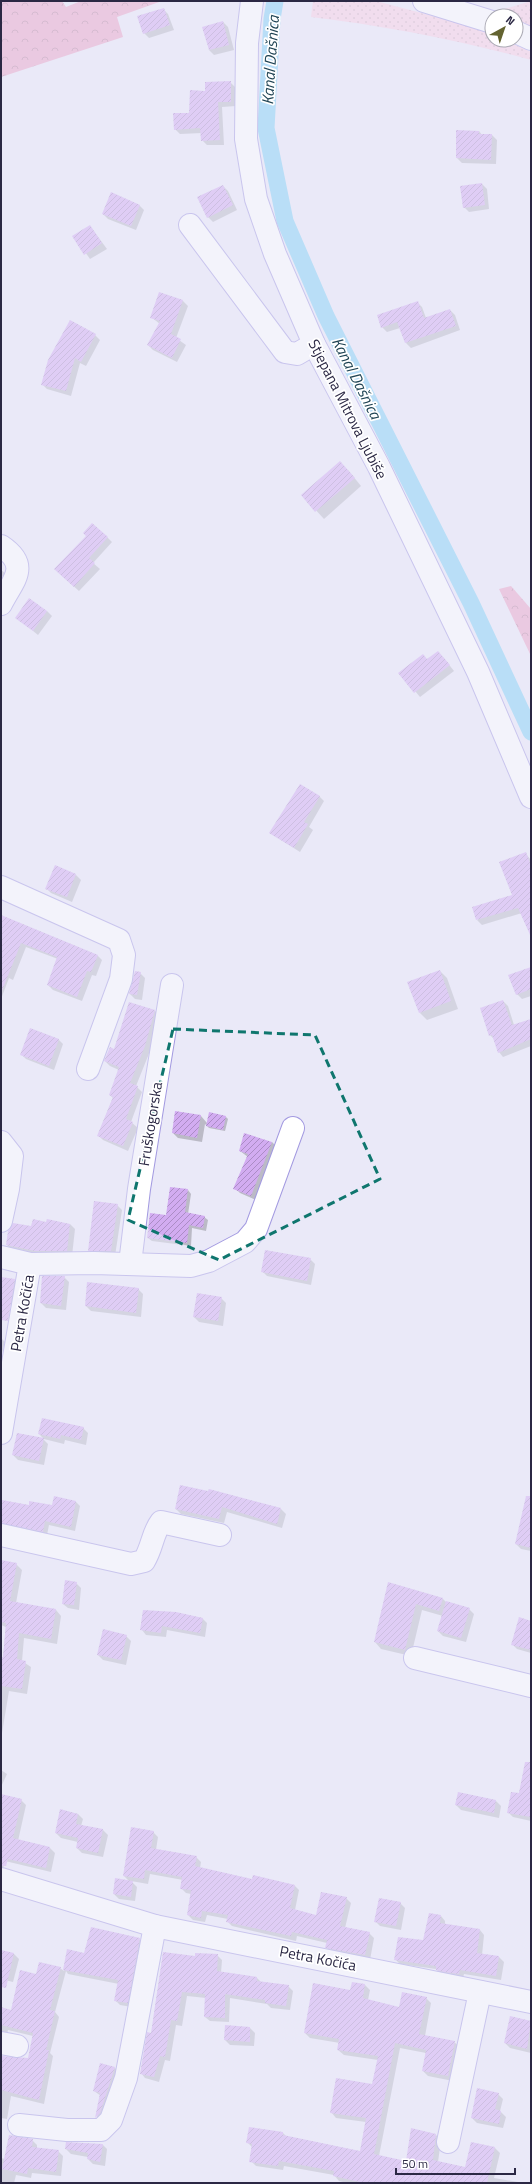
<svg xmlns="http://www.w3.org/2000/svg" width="532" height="2184" font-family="'Titillium Web',sans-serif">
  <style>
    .grass { fill: url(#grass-dots) }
    .forest { fill: url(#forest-crowns) }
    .shadow { fill: #0003 }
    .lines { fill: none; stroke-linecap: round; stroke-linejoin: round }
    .canal { stroke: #7ed0f6; stroke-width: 17 }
    .building { fill: url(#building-hatch) }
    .minor-casing { stroke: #a39ae1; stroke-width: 24 }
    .minor { stroke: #fff; stroke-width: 22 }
    .marked { fill: none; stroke: #0f766e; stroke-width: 3; stroke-dasharray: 8 5; stroke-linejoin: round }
    .labels { text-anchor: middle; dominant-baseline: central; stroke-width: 3.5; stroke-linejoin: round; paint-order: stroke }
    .street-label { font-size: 15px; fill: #2b2844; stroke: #fff }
    .water-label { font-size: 16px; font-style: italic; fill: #1f4454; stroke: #fff }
  </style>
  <defs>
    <pattern id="grass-dots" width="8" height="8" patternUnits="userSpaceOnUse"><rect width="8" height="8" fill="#facee2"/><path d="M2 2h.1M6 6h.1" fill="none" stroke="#d6b1c3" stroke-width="1.8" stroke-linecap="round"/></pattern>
    <pattern id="forest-crowns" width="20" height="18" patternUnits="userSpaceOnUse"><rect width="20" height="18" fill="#eaa2c5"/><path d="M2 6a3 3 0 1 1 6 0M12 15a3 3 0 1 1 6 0" fill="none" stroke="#be84a2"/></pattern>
    <pattern id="building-hatch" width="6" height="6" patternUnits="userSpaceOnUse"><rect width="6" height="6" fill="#d2acf1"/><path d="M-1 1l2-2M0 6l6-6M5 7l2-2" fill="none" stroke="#ab8cc5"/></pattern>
  </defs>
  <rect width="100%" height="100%" fill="#eae9f8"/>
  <!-- grass -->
  <g class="grass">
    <path d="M313 1H376L459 23 492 35V40H504L531 52V60C459 40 385 26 311 17Z"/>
    <polygon points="531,1 531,31 516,24 516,16 498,16 491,13"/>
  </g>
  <!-- forest -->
  <g class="forest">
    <polygon points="1,1 62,1 66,7 81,1 162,1 117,17 123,37 1,77"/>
    <polygon points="511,586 531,609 531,656 499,589"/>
  </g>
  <!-- shadow -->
  <g class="shadow">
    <polygon points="163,9 168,14 174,30 149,38 144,33"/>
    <polygon points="223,22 228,27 234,50 214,55 209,50"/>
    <polygon points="230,82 235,87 236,106 222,107 224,145 207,145 202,140 202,133 180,134 175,129 206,92"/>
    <polygon points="479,131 482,135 492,135 497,140 496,164 462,163 457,158"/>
    <polygon points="482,184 487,189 489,209 469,212 464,207"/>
    <polygon points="223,186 228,191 237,210 213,222 208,217"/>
    <polygon points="139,205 144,210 136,230 108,219 103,214"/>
    <polygon points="90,226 107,249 90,259 74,236"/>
    <polygon points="160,293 183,301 188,306 176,338 186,345 177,362 153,350 148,345 160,324 151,317"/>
    <polygon points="417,302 422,307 426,318 450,310 455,315 460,330 411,348 406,343 400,328 387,332 382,327"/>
    <polygon points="95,335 100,340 86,366 80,363 71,396 47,389 42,384"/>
    <polygon points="348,470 361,486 324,519 302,495"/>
    <polygon points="107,537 112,542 93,563 100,569 79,591 60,574"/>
    <polygon points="1,570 5,573 1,579"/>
    <polygon points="47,611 52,616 38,635 16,617"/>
    <polygon points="443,657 454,671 420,697 400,673"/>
    <polygon points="319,796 324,801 309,827 313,830 300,852 270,833"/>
    <polygon points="525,853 531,860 531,934 522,913 482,925 477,920 514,896"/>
    <polygon points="76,875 81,880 72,902 51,893 46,888"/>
    <polygon points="1,919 98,956 102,960 96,976 92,975 82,1001 53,990 48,985 58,959 26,947 13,980 9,978 1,999"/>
    <polygon points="531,968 531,996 522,999 517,994"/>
    <polygon points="440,971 447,978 458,1009 427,1020 420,1013"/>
    <polygon points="140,973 145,978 142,1000 135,999 130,994"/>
    <polygon points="503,1001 508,1006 514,1025 531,1020 531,1046 503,1057 499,1052 495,1040 490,1035"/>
    <polygon points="129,1003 155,1011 160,1016 150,1051 136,1086 142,1092 131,1122 138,1128 128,1151 103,1140 98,1135 113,1098 110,1095 119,1070 110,1066 105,1061 115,1050"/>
    <polygon points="58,1039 63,1044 54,1070 26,1059 21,1054"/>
    <polygon points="176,1112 201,1116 207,1123 226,1117 228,1119 225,1131 209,1128 205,1124 202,1142 178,1138 173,1133"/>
    <polygon points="272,1142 277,1147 256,1200 240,1193 235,1188 248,1157 240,1151"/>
    <polygon points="188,1190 191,1194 188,1214 204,1217 208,1220 206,1231 192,1228 191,1246 152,1241 148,1238"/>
    <polygon points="117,1205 122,1210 115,1256 94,1255 89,1250"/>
    <polygon points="47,1223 70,1224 75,1229 72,1256 41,1256 12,1250 7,1245 32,1227"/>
    <polygon points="310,1259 315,1264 311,1285 267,1276 262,1271"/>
    <polygon points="64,1277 69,1282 66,1310 46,1308 41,1303"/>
    <polygon points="1,1278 14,1280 19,1285 16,1306 1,1304"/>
    <polygon points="138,1289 143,1294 141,1317 91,1311 86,1306"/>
    <polygon points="221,1298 226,1303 223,1326 199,1322 194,1317"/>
    <polygon points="1,1338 5,1342 1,1357"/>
    <polygon points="83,1428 88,1433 86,1445 65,1440 64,1444 44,1439 39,1434"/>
    <polygon points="43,1439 48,1444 44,1465 18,1460 13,1455"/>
    <polygon points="209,1492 281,1509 286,1514 282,1528 227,1512 224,1523 181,1514 176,1509"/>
    <polygon points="55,1497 76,1502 80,1506 75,1531 49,1525 47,1535 1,1525 3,1501 29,1506 52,1506"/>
    <polygon points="531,1518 531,1551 521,1549 516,1544"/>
    <polygon points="1,1561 16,1564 22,1570 16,1603 56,1610 61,1616 57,1644 24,1638 22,1661 31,1667 27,1694 9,1691 1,1739 1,1658 3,1658 6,1627 1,1625"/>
    <polygon points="76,1583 81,1588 79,1610 68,1608 63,1604"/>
    <polygon points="389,1584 443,1599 447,1603 469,1609 474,1614 466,1642 443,1636 438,1631 443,1616 422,1610 411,1656 381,1649 375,1642"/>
    <polygon points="143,1611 202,1618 207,1623 205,1637 167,1630 166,1637 146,1635 142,1630"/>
    <polygon points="531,1622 531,1653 517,1649 512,1644"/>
    <polygon points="126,1636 131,1641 126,1665 103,1660 98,1655"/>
    <polygon points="526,1762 531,1763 531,1821 513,1817 508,1812 519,1794"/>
    <polygon points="1,1770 7,1774 1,1787"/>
    <polygon points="459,1793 496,1801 501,1806 499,1818 461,1810 456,1805"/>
    <polygon points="1,1795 21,1800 26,1805 18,1841 50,1848 55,1853 51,1872 5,1861 3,1869 1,1868"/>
    <polygon points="61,1810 78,1814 83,1819 81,1826 103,1830 108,1835 103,1857 82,1853 77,1848 78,1842 61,1838 56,1833"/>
    <polygon points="153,1832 158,1837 156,1850 196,1857 201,1862 200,1868 253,1880 295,1886 299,1890 295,1910 317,1916 346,1898 351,1903 345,1928 369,1933 374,1938 370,1960 331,1952 326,1947 327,1943 297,1936 296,1941 232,1926 227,1921 228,1919 207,1915 205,1922 193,1920 188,1915 191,1894 186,1893 181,1888 183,1880 150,1874 148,1884 131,1881 137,1887 135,1901 119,1899 114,1894 130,1882 124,1876"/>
    <polygon points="400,1903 405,1908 401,1930 380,1926 375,1921"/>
    <polygon points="441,1916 445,1921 445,1925 480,1930 484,1935 482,1955 499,1957 504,1962 501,1980 464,1974 463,1978 441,1974 436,1969 400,1964 395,1959 424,1941"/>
    <polygon points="139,1939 144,1944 132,2007 120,2005 116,2001 119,1984 68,1974 66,1971 55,2012 59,2017 50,2053 53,2056 44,2104 11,2096 7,2119 1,2118 1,2056 15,2059 29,2059 33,2036 8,2030 7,2035 1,2036 1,2008 12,2011 37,1975 60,1968 64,1971 68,1950 85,1954"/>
    <polygon points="1,1951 14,1954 19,1959 13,1982 1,1979"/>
    <polygon points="217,1955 222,1960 221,1973 257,1978 261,1982 288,1986 293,1991 290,2010 271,2008 267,2004 230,1998 229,2022 210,2021 205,2017 206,1998 187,1996 182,2026 176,2025 170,2061 165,2060 159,2082 145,2078 141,2073 152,2034 196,1957"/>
    <polygon points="365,1985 370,1990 368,2000 400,2008 426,1998 431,2003 425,2036 454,2042 460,2047 453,2081 428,2076 423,2071 426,2053 400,2048 379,2156 407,2162 436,2135 441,2140 438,2162 466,2169 472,2143 495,2148 500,2153 494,2178 524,2183 347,2183 339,2181 334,2175 284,2166 283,2170 256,2166 251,2161 253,2148 247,2142 283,2133 287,2137 361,2152 366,2122 336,2118 331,2112 373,2085 378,2060 344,2055 338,2050 340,2043 310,2038 305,2033 351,1992"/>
    <polygon points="511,2018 531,2022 531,2053 510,2048 505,2043"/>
    <polygon points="226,2026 250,2028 255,2033 254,2046 230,2045 225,2040"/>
    <polygon points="101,2064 115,2068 119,2072 101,2121 97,2117 101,2096 94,2091"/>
    <polygon points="498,2094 503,2099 500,2111 506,2117 503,2128 477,2123 472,2118"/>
    <polygon points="32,2140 37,2145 37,2148 58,2151 63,2156 61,2176 32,2173 31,2178 16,2175 14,2183 1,2183 1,2158 5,2159"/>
    <polygon points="103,2145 107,2149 105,2166 93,2164 88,2159 88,2157 71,2154 66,2149"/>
  </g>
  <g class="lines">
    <!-- canal -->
    <polyline class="canal" points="275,1 272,19 266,128 285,221 326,316 471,603 531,732"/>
  </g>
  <!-- building -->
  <g class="building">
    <polygon points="164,8 170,25 143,34 137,16"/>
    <polygon points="223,21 229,45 209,50 202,27"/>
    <polygon points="231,81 231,102 218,102 220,140 201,141 200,128 174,130 173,113 189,113 190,90 205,91 205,82"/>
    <polygon points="456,130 479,131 479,134 492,134 491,160 456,158"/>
    <polygon points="482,183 485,205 463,208 460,186"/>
    <polygon points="223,185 233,205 207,218 197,197"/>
    <polygon points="111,192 140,205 131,226 102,214"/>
    <polygon points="90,225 102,243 84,255 72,236"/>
    <polygon points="159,292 183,300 171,334 181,339 172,358 147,345 160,321 150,318"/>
    <polygon points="418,301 424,318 450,309 456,326 405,343 397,322 381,328 377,315"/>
    <polygon points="70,320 96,334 81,362 75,358 66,391 41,385 48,360"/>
    <polygon points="340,461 355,478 315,512 301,495"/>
    <polygon points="92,523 108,537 89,558 95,563 74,587 54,569 86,536 83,533"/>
    <polygon points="29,598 47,611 33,631 15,618"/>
    <polygon points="438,651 450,665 414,693 398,673 423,654 427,659"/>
    <polygon points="300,784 320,796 304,822 308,824 294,848 269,833"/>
    <polygon points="526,852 531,865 531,937 518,908 476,920 472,907 512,895 499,862"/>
    <polygon points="55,865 76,874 67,897 45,889"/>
    <polygon points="1,915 98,955 91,972 87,971 77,997 47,985 57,957 21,943 1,993"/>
    <polygon points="531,967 531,989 516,995 508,975"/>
    <polygon points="440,970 451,1001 419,1013 407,982"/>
    <polygon points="135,971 141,972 137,995 129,994"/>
    <polygon points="503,1000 512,1025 531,1019 531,1039 498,1053 492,1035 489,1036 480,1008"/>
    <polygon points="129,1002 155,1010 145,1046 130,1083 138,1086 126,1119 133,1122 123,1146 97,1136 113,1097 109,1095 119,1067 104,1061 110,1047 114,1049"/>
    <polygon points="30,1028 59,1039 49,1066 20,1055"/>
    <polygon points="175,1111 201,1115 197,1138 172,1133"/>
    <polygon points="209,1112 226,1116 223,1130 206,1126"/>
    <polygon points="244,1133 272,1142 251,1196 233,1189 248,1154 239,1151"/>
    <polygon points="170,1187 188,1189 185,1212 205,1216 203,1228 189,1225 187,1243 147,1238 150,1213 166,1215"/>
    <polygon points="94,1201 118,1204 111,1251 88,1251"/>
    <polygon points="33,1219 46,1222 47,1219 70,1224 67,1251 35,1251 6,1245 8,1231 13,1223 31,1226"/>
    <polygon points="265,1250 311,1258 307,1281 261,1272"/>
    <polygon points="42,1276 65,1276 61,1306 40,1303"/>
    <polygon points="1,1277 15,1279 8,1321 1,1320"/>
    <polygon points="87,1282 139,1288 136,1313 85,1306"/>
    <polygon points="197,1293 222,1297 218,1321 193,1317"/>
    <polygon points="42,1418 84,1427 81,1440 61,1435 60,1439 38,1434"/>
    <polygon points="17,1433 44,1438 39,1461 12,1455"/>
    <polygon points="180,1485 208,1491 209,1489 281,1508 277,1524 222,1507 219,1519 175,1509"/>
    <polygon points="54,1496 76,1501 71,1527 45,1521 43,1532 1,1523 2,1500 29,1505 29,1501 52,1505"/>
    <polygon points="526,1496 531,1496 531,1548 515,1544"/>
    <polygon points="1,1560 17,1563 10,1601 56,1609 51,1639 19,1633 17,1659 26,1661 22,1689 1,1686 1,1657 3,1657 6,1623 1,1622"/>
    <polygon points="65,1580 77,1582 74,1605 62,1604"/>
    <polygon points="388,1582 443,1598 439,1611 416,1604 405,1650 374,1642"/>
    <polygon points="446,1601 470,1608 461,1638 437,1631"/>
    <polygon points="143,1610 176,1612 203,1618 200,1633 162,1626 161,1633 140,1630"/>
    <polygon points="519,1617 531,1621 531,1650 511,1645"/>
    <polygon points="103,1629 127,1635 121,1660 97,1655"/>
    <polygon points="525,1762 531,1762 531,1817 507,1813 511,1792 519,1793"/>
    <polygon points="458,1792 496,1800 494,1813 455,1805"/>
    <polygon points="1,1794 22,1799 13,1838 50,1847 46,1868 8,1859 6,1866 1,1866"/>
    <polygon points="60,1809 78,1814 76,1824 103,1829 98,1853 76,1848 78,1838 55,1833"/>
    <polygon points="131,1827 154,1831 151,1848 197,1856 195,1866 252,1879 253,1875 295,1885 290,1908 316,1915 321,1892 347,1897 340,1926 370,1932 365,1955 325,1948 327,1940 292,1932 291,1936 226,1922 228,1915 202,1911 201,1918 187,1915 191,1890 180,1889 182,1877 145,1870 144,1879 123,1876"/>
    <polygon points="115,1878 133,1881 131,1897 113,1894"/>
    <polygon points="379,1898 401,1902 396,1926 374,1922"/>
    <polygon points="429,1913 441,1915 440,1923 480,1929 477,1953 499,1956 496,1976 460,1970 459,1974 444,1972 436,1970 436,1966 394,1960 398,1937 423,1940"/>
    <polygon points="91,1927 140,1938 128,2003 114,2001 118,1980 63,1970 67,1949 84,1953"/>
    <polygon points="1,1950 14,1953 6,1988 1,1987"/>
    <polygon points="163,1952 195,1956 195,1953 218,1954 217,1971 257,1977 257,1981 289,1985 286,2006 265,2003 265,2000 225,1994 225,2018 204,2017 205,1994 182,1992 177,2021 171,2020 165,2057 160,2056 154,2077 140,2074 147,2032 151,2033"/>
    <polygon points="39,1962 61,1967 50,2010 55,2011 46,2050 49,2050 39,2100 1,2090 1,2056 28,2058 33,2033 1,2025 1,2007 11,2010 20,1970 36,1974"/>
    <polygon points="352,1982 365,1984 363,1998 399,2007 402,1992 427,1997 419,2034 455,2041 448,2076 422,2071 426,2050 395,2043 374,2154 406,2161 411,2128 436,2134 433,2160 465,2167 471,2142 495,2147 487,2183 364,2183 333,2176 334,2171 279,2161 278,2166 249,2162 252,2144 246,2143 249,2127 283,2132 283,2135 360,2151 366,2118 330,2113 336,2078 372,2084 378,2056 337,2050 339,2039 304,2033 313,1983 350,1990"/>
    <polygon points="510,2016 531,2021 527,2049 504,2043"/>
    <polygon points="225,2025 250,2027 250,2042 224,2040"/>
    <polygon points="100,2063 115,2067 100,2113 95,2118 100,2093 93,2091"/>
    <polygon points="477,2088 499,2093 495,2109 501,2111 499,2124 471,2118"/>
    <polygon points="9,2135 33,2139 32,2147 59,2150 56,2172 28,2168 27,2174 2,2169"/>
    <polygon points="66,2142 103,2144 100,2162 87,2159 88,2153 65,2149"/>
  </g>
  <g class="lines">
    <defs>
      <g id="minor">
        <polyline points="252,1 247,43 246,139 256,199 275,254 314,344 379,467 478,672 531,797"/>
        <polyline points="424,1 492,22"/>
        <polyline points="516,32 531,39"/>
        <polyline points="190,225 285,352 297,354 314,344"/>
        <path d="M1 546C31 566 13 580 1 604"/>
        <polyline points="1,887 119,940 124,955 121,979 88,1069"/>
        <polyline points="1,1142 12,1156 8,1189 1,1221"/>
        <polyline points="1,1257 30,1264 94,1263 191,1266 209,1261 245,1242 256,1229 293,1128"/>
        <polyline points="130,1264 139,1189 172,985"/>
        <polyline points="1,1433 30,1264"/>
        <path d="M1 1535 131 1564 144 1561C153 1546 152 1534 161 1522L220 1535"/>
        <polyline points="415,1658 531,1686"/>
        <polyline points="1,1879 155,1926 531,2002"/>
        <polyline points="1,2043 17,2046"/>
        <polyline points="19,2125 67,2130 101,2130 111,2120 126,2078 155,1926"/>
        <polyline points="448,2142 480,1992"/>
      </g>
    </defs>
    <!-- minor casing -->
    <use href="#minor" class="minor-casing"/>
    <!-- minor -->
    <use href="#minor" class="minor"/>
  </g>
  <!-- marked area -->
  <path d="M0 0H532V2184H0ZM173 1029 315 1035 380 1179 219 1260 128 1220Z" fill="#eae9f8" fill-opacity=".55" fill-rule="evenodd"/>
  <path class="marked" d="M173 1029 315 1035 380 1179 219 1260 128 1220Z"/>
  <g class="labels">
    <!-- street labels -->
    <g class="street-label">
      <text transform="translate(348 409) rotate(63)">Stjepana Mitrova Ljubiše</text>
      <text transform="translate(150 1124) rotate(-81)">Fruškogorska</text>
      <text transform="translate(22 1313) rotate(-80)">Petra Kočića</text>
      <text transform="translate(318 1958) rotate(11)">Petra Kočića</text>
    </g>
    <!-- water labels -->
    <g class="water-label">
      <text transform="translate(270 60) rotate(-86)">Kanal Dašnica</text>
      <text transform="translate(357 378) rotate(63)">Kanal Dašnica</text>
    </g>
  </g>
  <!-- border -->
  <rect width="532" height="2184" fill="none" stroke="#2b2844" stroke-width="4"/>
  <!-- north arrow -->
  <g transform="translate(504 28) rotate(40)"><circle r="19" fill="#ffffff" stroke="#aaa9b4"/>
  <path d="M0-3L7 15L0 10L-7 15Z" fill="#636330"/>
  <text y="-6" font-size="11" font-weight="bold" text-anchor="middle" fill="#2b2844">N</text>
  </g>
  <!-- scale -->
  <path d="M396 2168v6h119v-6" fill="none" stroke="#2b2844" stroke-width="2"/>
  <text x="402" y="2168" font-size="12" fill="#2b2844" stroke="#ffffff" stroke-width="3" paint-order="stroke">50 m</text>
</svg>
